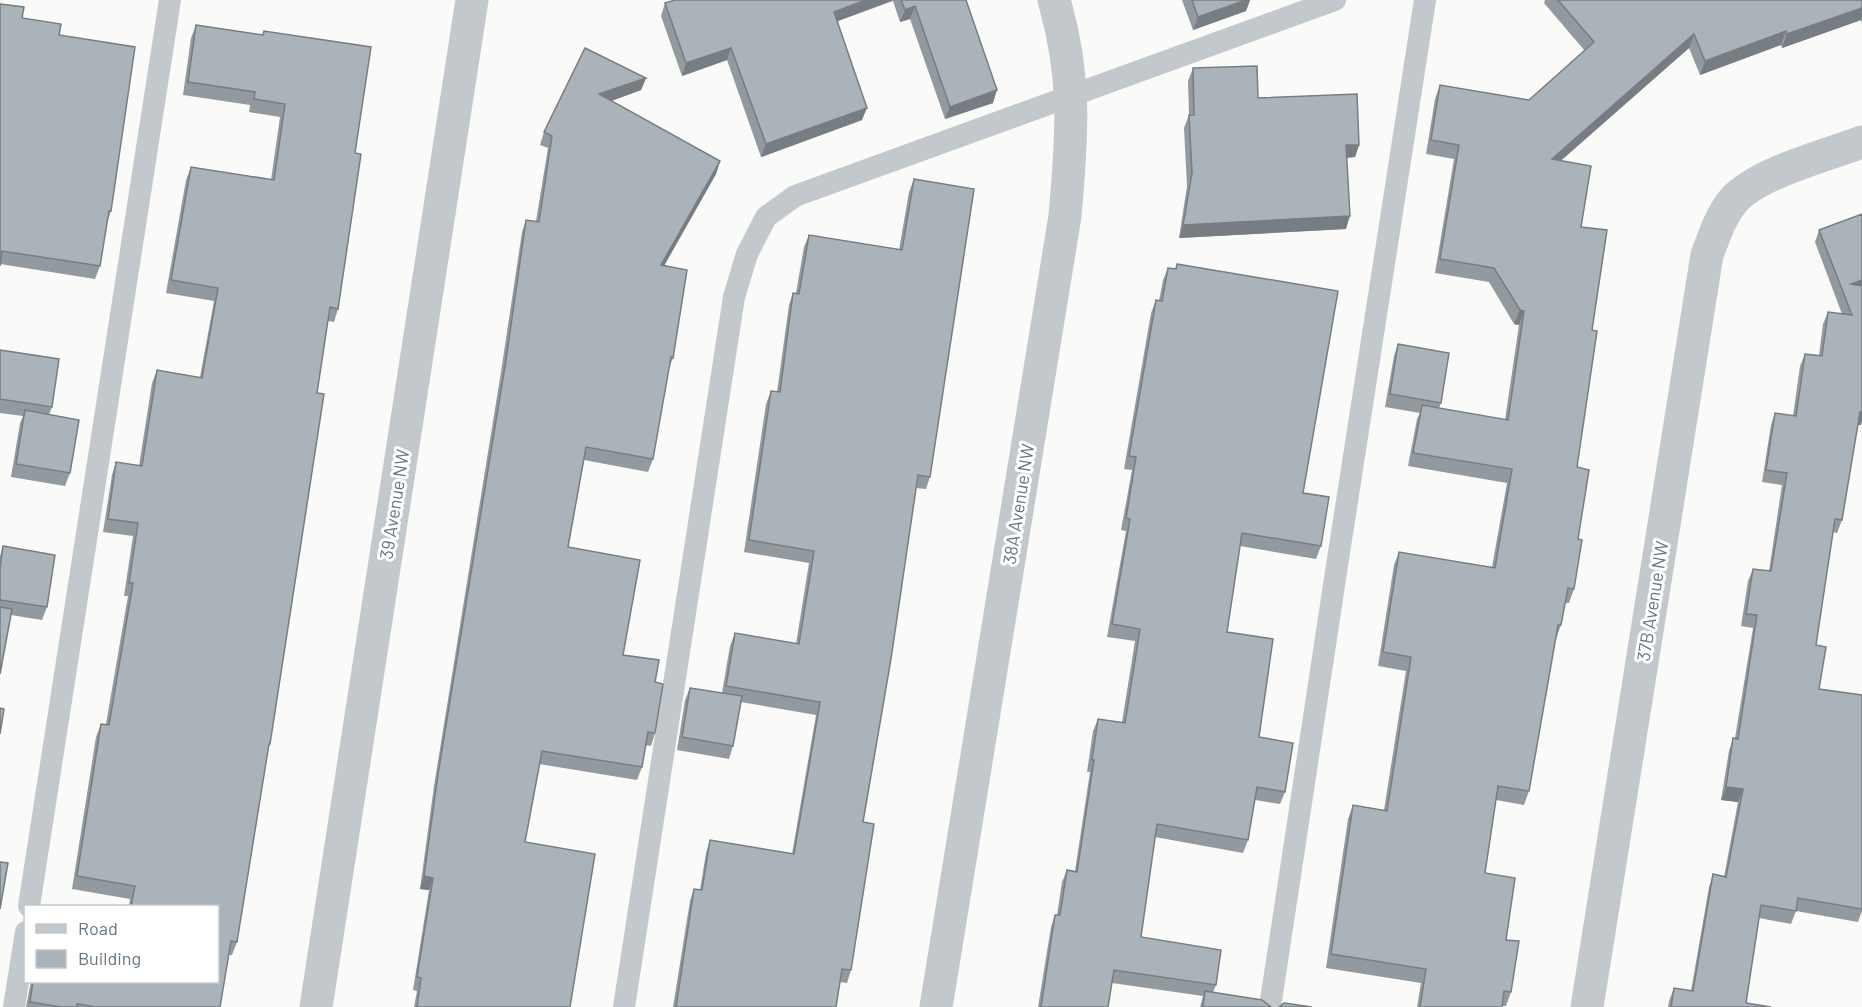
<svg xmlns="http://www.w3.org/2000/svg" width="1862" height="1007" font-family="Barlow,sans-serif">
  <style>
    .lines { fill: none; stroke-linecap: round; stroke-linejoin: round }
    .lane { stroke: #c3c8cc; stroke-width: 22 }
    .street { stroke: #c3c8cc; stroke-width: 33 }
    .wall { fill: #929a9f }
    .shaded-wall { fill: #777d82 }
    .building { fill: #aab3b9; stroke: #777d82; stroke-width: 1.5 }
    .labels { text-anchor: middle; dominant-baseline: central; stroke-width: 6; stroke-linejoin: round; paint-order: stroke }
    .street-label { font-size: 18px; fill: #657683; stroke: #fff }
  </style>
  <rect width="100%" height="100%" fill="#fafaf8"/>
  <g class="lines">
    <!-- lane -->
    <g class="lane">
      <polyline points="29,906 170,0"/>
      <polyline points="14,1007 26,932"/>
      <polyline points="624,1007 734,297 747,254 766,217 795,196 1335,0"/>
      <polyline points="1270,1007 1338,559 1425,0"/>
    </g>
    <!-- street -->
    <g class="street">
      <polyline points="316,1007 472,0"/>
      <path d="M936 1007 1065 216C1072 137 1077 78 1054 0"/>
      <path d="M1587 1007 1707 255C1714 237 1720 217 1733 201 1757 173 1827 155 1862 142"/>
    </g>
  </g>
  <!-- wall -->
  <g class="wall">
    <polygon points="675,0 966,0 993,103 945,119 910,19 900,22 893,1 838,21 862,120 761,157 727,60 682,76 661,16 665,3"/>
    <polygon points="1182,0 1250,0 1246,11 1193,30"/>
    <polygon points="1545,0 1862,0 1862,24 1861,20 1782,48 1781,45 1700,75 1689,48 1561,160 1581,227 1592,330 1577,467 1578,539 1574,589 1569,603 1565,603 1561,625 1556,639 1555,639 1529,791 1524,805 1496,800 1485,873 1506,940 1511,992 1506,1006 1502,1006 1502,1007 1417,1007 1421,983 1326,968 1348,819 1353,805 1384,810 1406,671 1378,666 1394,565 1399,552 1492,567 1507,483 1408,466 1417,419 1420,413 1385,407 1394,356 1398,344 1441,403 1439,408 1505,420 1519,325 1514,324 1489,282 1435,273 1454,159 1426,154 1435,99 1440,85 1529,100 1585,51 1544,3"/>
    <polygon points="22,18 59,35 111,211 107,222 100,266 95,279 0,264"/>
    <polygon points="196,25 263,35 264,31 355,153 338,309 334,322 328,321 317,393 270,744 267,752 237,942 232,955 229,955 220,1007 26,1007 31,981 218,981 218,906 129,906 130,899 72,889 96,737 101,724 106,724 128,596 124,596 133,536 103,532 112,475 116,462 139,466 152,383 157,370 200,377 214,301 166,293 186,180 191,167 271,180 280,117 249,112 250,105 183,95 191,38"/>
    <polygon points="1193,68 1359,145 1355,157 1347,158 1346,229 1179,238 1187,186 1184,128 1189,115 1188,81"/>
    <polygon points="646,78 641,90 611,101 720,161 716,174 664,266 673,358 668,370 653,459 648,472 584,460 568,547 623,655 655,682 655,733 651,746 645,745 642,767 637,780 539,764 525,842 570,1007 414,1007 417,991 413,990 429,890 420,889 434,786 501,372 522,232 526,220 536,221 548,148 540,145 544,132"/>
    <polygon points="914,179 930,477 926,489 916,488 863,822 851,970 847,983 840,982 836,1007 673,1007 690,901 694,889 700,890 706,853 710,840 792,854 816,715 741,702 733,746 729,759 677,750 685,700 690,688 722,693 730,646 735,633 796,644 809,563 744,552 766,404 771,391 777,392 789,305 793,293 796,293 804,247 809,235 899,250 909,192"/>
    <polygon points="1862,214 1861,425 1858,425 1842,520 1837,533 1833,532 1816,645 1819,689 1862,695 1862,911 1858,922 1796,911 1791,924 1759,918 1746,1003 1771,1007 1668,1007 1669,1001 1674,988 1691,991 1709,887 1713,874 1724,877 1738,802 1721,800 1729,751 1733,738 1735,738 1753,628 1741,626 1748,581 1753,569 1769,571 1782,485 1762,482 1771,425 1775,413 1793,416 1800,366 1805,354 1819,355 1823,324 1828,312 1842,314 1815,242 1819,230"/>
    <polygon points="1177,264 1303,493 1321,546 1316,559 1240,546 1227,632 1259,737 1285,792 1280,804 1255,800 1248,840 1243,853 1155,837 1141,937 1216,985 1213,992 1271,1007 1200,1007 1203,996 1112,983 1108,1007 1038,1007 1051,927 1055,915 1057,915 1062,882 1067,870 1075,871 1090,772 1087,772 1093,731 1098,719 1122,722 1135,641 1107,637 1126,531 1121,530 1132,470 1124,469 1151,313 1156,300 1159,301 1163,280 1168,268 1176,269"/>
    <polygon points="0,350 52,407 49,415 70,473 65,486 11,477 20,423 23,416 0,413"/>
    <polygon points="3,546 47,607 42,620 11,615 0,674 0,556"/>
  </g>
  <!-- shaded-wall -->
  <g class="shaded-wall">
    <polygon points="866,0 893,0 830,24 834,12"/>
    <polygon points="1246,0 1250,0 1246,11 1193,30 1198,17"/>
    <polygon points="915,6 910,19 900,22 905,10"/>
    <polygon points="1862,8 1862,16 1861,20 1782,48 1787,34"/>
    <polygon points="1786,31 1781,45 1700,75 1705,61"/>
    <polygon points="1694,34 1689,48 1547,173 1552,159"/>
    <polygon points="731,48 727,60 682,76 686,63"/>
    <polygon points="646,78 641,90 595,107 599,94"/>
    <polygon points="997,90 993,103 945,119 950,107"/>
    <polygon points="867,108 862,120 761,157 766,144"/>
    <polygon points="1346,145 1359,145 1355,157 1341,158"/>
    <polygon points="720,161 716,174 657,278 661,265"/>
    <polygon points="1350,216 1346,229 1179,238 1183,225"/>
    <polygon points="1862,280 1862,291 1851,284"/>
    <polygon points="1520,310 1524,311 1519,325 1514,324"/>
    <polygon points="1860,412 1862,412 1862,421 1861,425 1856,424"/>
    <polygon points="1726,787 1743,789 1738,802 1721,800"/>
    <polygon points="424,876 433,878 429,890 420,889"/>
  </g>
  <!-- building -->
  <g class="building">
    <polygon points="675,0 866,0 834,12 867,108 766,144 731,48 686,63 665,3"/>
    <polygon points="901,0 966,0 997,90 950,107 915,6 905,10"/>
    <polygon points="1192,0 1246,0 1198,17"/>
    <polygon points="1558,0 1862,0 1862,8 1787,34 1786,31 1705,61 1694,34 1552,159 1591,166 1581,227 1607,230 1592,330 1597,331 1577,467 1589,470 1578,539 1582,540 1574,589 1568,588 1561,625 1558,625 1529,791 1498,786 1485,873 1515,878 1506,940 1519,941 1511,992 1504,991 1502,1007 1420,1007 1426,969 1331,954 1353,805 1387,811 1411,657 1383,652 1399,552 1495,568 1512,469 1413,453 1422,405 1508,420 1524,311 1520,310 1494,268 1440,259 1459,145 1431,140 1440,85 1529,100 1594,42"/>
    <polygon points="0,4 24,7 22,18 61,24 59,35 135,47 111,211 109,211 100,266 2,251 0,266"/>
    <polygon points="196,25 263,35 264,31 371,47 355,153 361,154 338,309 330,307 317,393 324,394 270,744 269,744 237,942 231,941 220,1007 96,1007 77,1004 77,1007 61,1007 30,1002 33,981 218,981 218,906 131,906 135,886 77,876 101,724 109,725 133,583 129,583 138,523 108,519 116,462 142,466 157,370 202,378 218,288 171,280 191,167 274,180 285,104 254,99 255,92 188,82"/>
    <polygon points="585,48 646,78 599,94 720,161 661,265 687,270 673,358 671,357 653,459 586,447 568,547 640,560 623,655 659,660 655,682 663,684 655,733 648,732 642,767 542,751 525,842 595,854 570,1007 417,1007 421,978 417,977 433,878 424,876 438,774 506,360 526,220 539,222 552,136 544,132"/>
    <polygon points="1257,66 1258,98 1357,94 1359,145 1346,145 1350,216 1183,225 1192,173 1189,115 1194,115 1193,68"/>
    <polygon points="914,179 974,189 930,477 918,475 891,659 863,822 874,824 851,970 842,969 836,1007 676,1007 694,889 702,890 710,840 794,854 820,702 726,686 735,633 799,644 814,551 749,540 771,391 780,392 793,293 799,294 809,235 902,250"/>
    <polygon points="1862,214 1862,280 1851,284 1862,286 1862,412 1860,412 1842,520 1835,519 1816,645 1826,647 1819,689 1862,695 1862,909 1798,898 1796,911 1761,905 1746,1003 1771,1007 1671,1007 1674,988 1693,991 1713,874 1726,877 1743,789 1726,787 1733,738 1738,739 1757,615 1746,614 1753,569 1771,571 1787,473 1766,470 1775,413 1796,416 1805,354 1822,356 1828,312 1852,315 1819,230"/>
    <polygon points="1177,264 1338,291 1303,493 1329,497 1321,546 1242,533 1227,632 1273,639 1259,737 1293,743 1285,792 1257,787 1248,840 1157,824 1141,937 1221,950 1216,985 1114,970 1108,1007 1041,1007 1055,915 1060,915 1067,870 1077,872 1094,760 1092,760 1098,719 1125,723 1140,629 1112,624 1130,519 1126,518 1136,457 1129,456 1156,300 1162,301 1168,268 1176,269"/>
    <polygon points="1398,344 1449,353 1441,403 1390,394"/>
    <polygon points="0,350 59,359 52,407 0,399"/>
    <polygon points="25,410 79,420 70,473 16,464"/>
    <polygon points="3,546 55,555 47,607 0,600 0,568"/>
    <polygon points="0,607 12,609 0,674"/>
    <polygon points="690,688 742,696 733,746 682,737"/>
    <polygon points="0,708 4,709 0,734"/>
    <polygon points="0,862 8,863 0,909"/>
    <polygon points="1205,991 1262,1000 1271,1007 1203,1007"/>
    <polygon points="1284,1003 1312,1007 1279,1007"/>
  </g>
  <g class="labels">
    <!-- street labels -->
    <g class="street-label">
      <text transform="translate(394 504) rotate(-81)">39 Avenue NW</text>
      <text transform="translate(1018 504) rotate(-81)">38A Avenue NW</text>
      <text transform="translate(1652 601) rotate(-81)">37B Avenue NW</text>
    </g>
  </g>
  <!-- legend -->
  <rect x="24" y="905" width="195" height="78" fill="#ffffff" stroke="#c1c8cd" stroke-width="1.5"/>
  <rect x="36" y="924" width="30" height="9" fill="#c3c8cc" stroke="#c1c8cd" stroke-width="1.5"/>
  <text x="78" y="935" font-size="18" fill="#657683">Road</text>
  <rect x="36" y="950" width="30" height="18" fill="#aab3b9" stroke="#c1c8cd" stroke-width="1.5"/>
  <text x="78" y="965" font-size="18" fill="#657683">Building</text>
</svg>
